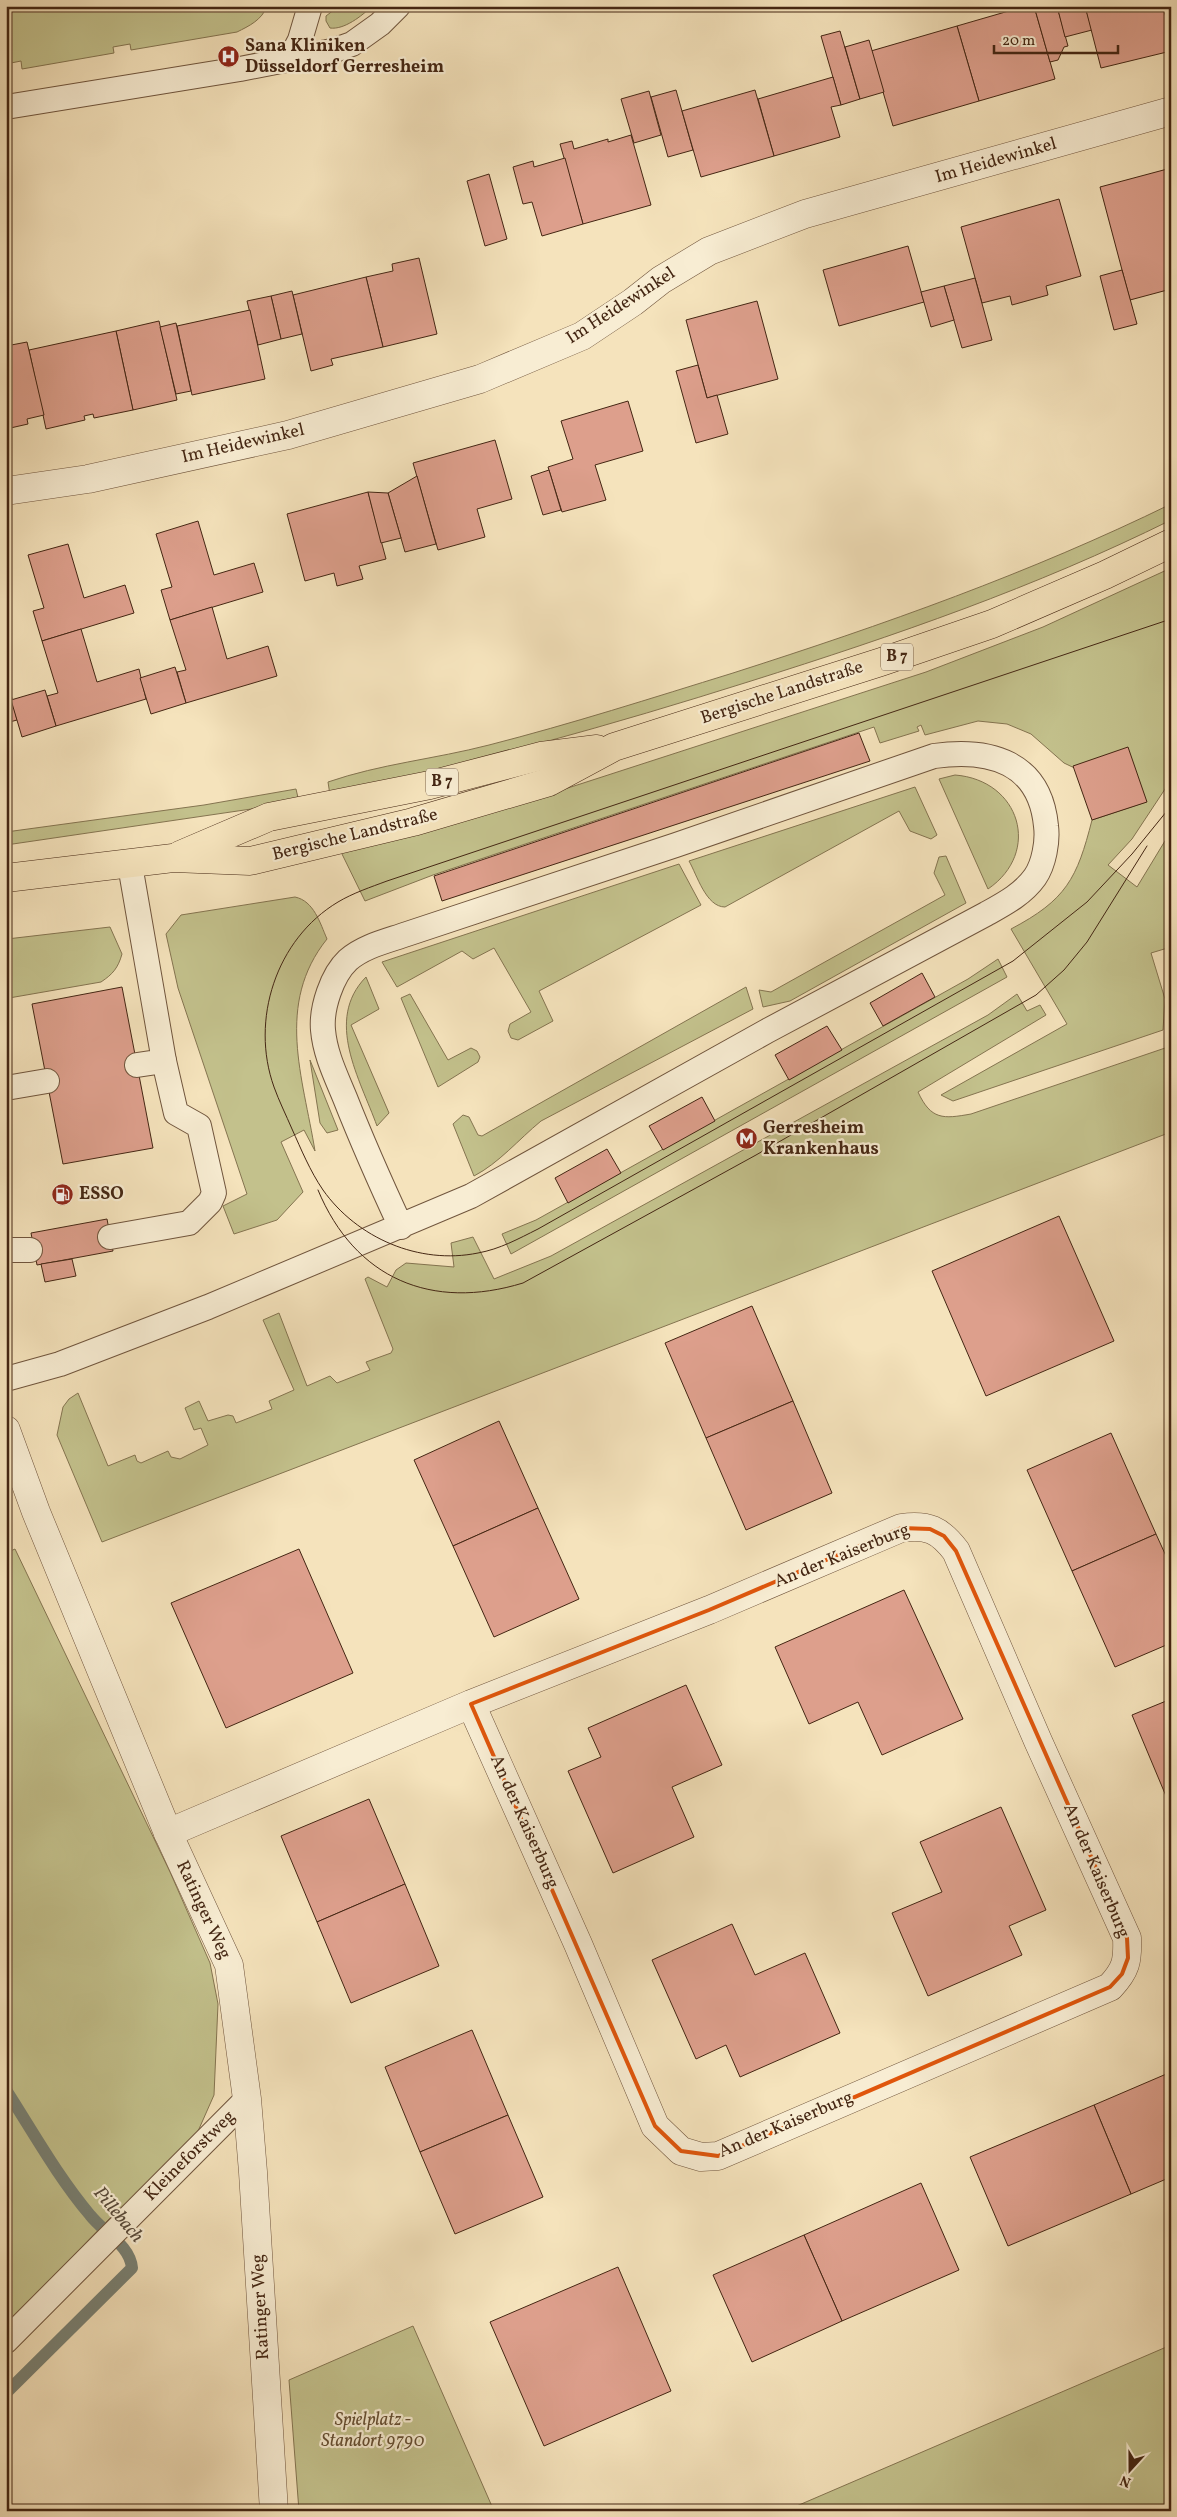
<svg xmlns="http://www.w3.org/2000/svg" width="1177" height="2517" font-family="Vollkorn,serif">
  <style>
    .green { fill: #c3c18c; stroke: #847450 }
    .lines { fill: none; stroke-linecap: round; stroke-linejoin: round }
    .stream { stroke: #798174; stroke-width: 12 }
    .building { fill: #dd9f8c; stroke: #442613 }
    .lane-casing { stroke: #70553d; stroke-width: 26 }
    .street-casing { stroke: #70553d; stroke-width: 29 }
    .primary-casing { stroke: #442613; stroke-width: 29 }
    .lane { stroke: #f8edd3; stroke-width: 24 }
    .street { stroke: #f8edd3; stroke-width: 28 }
    .primary { stroke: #f5e3bc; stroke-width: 28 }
    .tram { stroke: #442613; stroke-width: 1 }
    .marked { fill: none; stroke: #e0560c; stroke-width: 4; stroke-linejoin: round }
    .labels { text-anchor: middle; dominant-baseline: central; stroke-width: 4.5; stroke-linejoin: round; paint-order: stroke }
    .shield { fill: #f8edd3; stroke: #7a624d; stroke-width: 1 }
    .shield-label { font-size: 16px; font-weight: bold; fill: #442613 }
    .poi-label { font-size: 18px; font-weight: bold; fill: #442613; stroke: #f8edd3; text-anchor: start }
    .street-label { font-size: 18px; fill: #442613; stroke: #f8edd3 }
    .park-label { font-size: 18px; font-style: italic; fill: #644d31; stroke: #f8edd3 }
    .water-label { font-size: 19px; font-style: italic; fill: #5a4c3c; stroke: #f8edd3 }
  </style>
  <rect width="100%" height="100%" fill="#f5e3bc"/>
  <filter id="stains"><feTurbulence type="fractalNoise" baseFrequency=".004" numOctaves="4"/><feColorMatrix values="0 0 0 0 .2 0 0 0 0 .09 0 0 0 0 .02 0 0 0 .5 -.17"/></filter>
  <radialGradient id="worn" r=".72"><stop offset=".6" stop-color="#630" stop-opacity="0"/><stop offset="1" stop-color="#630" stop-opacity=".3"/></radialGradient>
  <!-- green -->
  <g class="green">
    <path d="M6 6H267C262 20 249 26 237 32L131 50 130 44 113 47 114 53 22 69 21 61 6 64Z"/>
    <path d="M339 6H372C362 16 344 30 330 28L326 21V16Z"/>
    <path d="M1171 504V520C1036 587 894 636 751 681 612 725 472 764 330 795L328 782C380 764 435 759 489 745 571 724 652 698 733 673 883 625 1030 573 1171 504Z"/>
    <path d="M1171 568V780L1132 839 1108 865 1137 887 1171 831V947L1151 953 1165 999 1163 1030 953 1101 941 1095 1067 1024 1011 929C1066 900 1077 879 1092 820L1146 802 1064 763 1031 734 1007 724 978 721 925 735 921 725 917 727 919 731 880 743 874 727 433 875 365 901 341 852 426 831 571 787 926 672 1043 627Z"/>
    <path d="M955 775C1020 780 1042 852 988 889L939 779Z"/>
    <path d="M915 787 937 835 931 839 910 831 899 811 725 907C706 907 697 875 689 861Z"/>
    <polygon points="296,789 299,802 6,845 6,832 204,805"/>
    <polygon points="946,856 966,903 790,1001 763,1007 759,990 771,992 945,895 934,873 939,857"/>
    <polygon points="679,864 701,905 539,991 553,1021 518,1040 511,1038 508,1031 510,1024 531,1012 494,948 473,959 462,951 397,987 382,962"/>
    <path d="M295 897C314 901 320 923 327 939 275 1004 303 1077 315 1151L304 1130 281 1142 303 1192 277 1220 234 1234 223 1206 247 1194 178 988 166 934 181 915Z"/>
    <path d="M110 927 122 954C118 968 113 974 101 982L9 998 6 997 7 939Z"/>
    <polygon points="998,959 1007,977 511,1254 502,1234 536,1220 968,979"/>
    <path d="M366 977 379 1009 351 1025 389 1113 377 1126C360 1079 324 1020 366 977Z"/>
    <path d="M746 987 753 1009 541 1121C518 1140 499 1163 474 1176L453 1124 463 1115 469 1117 478 1135 482 1136Z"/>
    <polygon points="410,994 448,1060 471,1048 477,1051 480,1057 478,1062 438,1087 401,998"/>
    <path d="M1017 994 1027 1011 1040 1005 1046 1015 918 1092C931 1120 943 1119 971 1114L1171 1046V1132L102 1542 57 1435 63 1407 69 1399 78 1393 108 1466 135 1455 137 1461 141 1463 168 1451 171 1457 180 1459 208 1445 201 1428 194 1430 185 1408 199 1401 208 1421 228 1415 233 1416 236 1423 272 1409 269 1401 294 1390 263 1320 279 1313 307 1386 330 1376 337 1383 370 1370 366 1362 391 1353 393 1349 365 1279 368 1277 387 1287 396 1270 406 1263 454 1267 451 1243 473 1237 494 1279 551 1256 988 1015Z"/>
    <polygon points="310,1060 338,1130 327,1133 320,1123"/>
    <polygon points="15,1549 170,1872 210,1963 218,2004 214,2095 195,2138 108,2220 6,2326 6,1553"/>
    <polygon points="413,2326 494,2511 299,2511 289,2380"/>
    <polygon points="1171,2345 1171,2511 785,2511"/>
  </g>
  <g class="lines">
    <!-- stream -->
    <path class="stream" d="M6 2090C33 2132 58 2177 90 2215 104 2233 130 2245 132 2268L6 2393"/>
  </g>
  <!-- building -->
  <g class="building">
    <polygon points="1026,6 1034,6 1055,79 979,101 957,26"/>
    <polygon points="1034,6 1057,6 1068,46 1064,47 1058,60 1050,62"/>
    <polygon points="1057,6 1085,6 1092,30 1065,37"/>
    <polygon points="1085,6 1163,6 1171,37 1171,51 1101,68"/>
    <polygon points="957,26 979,101 893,126 871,51"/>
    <polygon points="840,31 860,99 841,105 821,36"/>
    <polygon points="869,40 884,92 860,99 845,47"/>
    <polygon points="833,77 841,105 831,107 840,137 774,156 758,99"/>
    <polygon points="676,90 693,150 668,157 651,97"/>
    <polygon points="755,90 774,156 701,177 682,111"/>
    <polygon points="649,91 661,135 634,143 621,99"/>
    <polygon points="631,135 651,205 583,224 560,144 572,141 574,149 608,139 608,142"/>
    <polygon points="565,158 583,224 542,236 532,202 523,204 513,167 533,161 534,167"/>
    <polygon points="1171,168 1171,289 1130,300 1100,187"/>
    <polygon points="489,174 507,239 485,246 467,181"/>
    <polygon points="1059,199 1081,276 1046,286 1048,295 1012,305 1010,296 982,303 961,227"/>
    <polygon points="908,246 924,302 839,326 823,270"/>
    <polygon points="419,258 437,334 383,347 366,277 393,271 392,264"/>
    <polygon points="1122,270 1137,324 1114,330 1100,276"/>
    <polygon points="366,277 383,347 331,359 333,365 311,371 293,295"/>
    <polygon points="975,278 992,340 962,348 944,286"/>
    <polygon points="944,286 954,320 931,327 921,292"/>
    <polygon points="292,291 302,334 281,339 271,296"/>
    <polygon points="271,296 281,339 258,345 247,301"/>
    <polygon points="757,301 778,379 707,398 686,320"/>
    <polygon points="250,310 265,379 192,395 177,326"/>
    <polygon points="159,321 177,400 133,410 116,331"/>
    <polygon points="176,323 191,391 176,394 160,327"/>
    <polygon points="116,331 133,410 94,418 93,414 84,416 85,420 46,429 29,350"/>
    <polygon points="27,342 44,415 27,419 28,424 6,429 6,346"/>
    <polygon points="698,365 707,398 717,395 728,434 696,443 676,371"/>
    <polygon points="628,401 643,451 595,465 606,500 562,512 548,467 573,459 561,421"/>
    <polygon points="495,440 512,499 477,509 485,537 438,550 413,463"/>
    <polygon points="549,470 561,510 543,515 531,476"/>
    <polygon points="417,476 436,544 405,552 388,493"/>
    <polygon points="368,492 386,559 359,566 363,579 337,586 334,573 305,581 287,514"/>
    <polygon points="368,492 388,493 401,538 381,543"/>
    <polygon points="198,521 214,575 254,563 263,592 170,620 161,590 172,587 156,534"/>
    <polygon points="68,544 84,598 125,585 134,613 42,641 33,611 44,608 28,555"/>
    <polygon points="212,607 227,659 268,646 277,676 186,703 177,672 186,670 170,620"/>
    <polygon points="81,629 97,682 139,669 146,699 56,726 47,696 58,693 42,641"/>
    <polygon points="175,667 186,703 151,714 140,678"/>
    <polygon points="10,690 17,720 6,723 6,691"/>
    <polygon points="45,690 56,726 22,737 11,700"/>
    <polygon points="859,733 870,761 442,901 434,876"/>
    <polygon points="1128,747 1147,802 1092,820 1073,766"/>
    <polygon points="922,973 935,997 883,1026 870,1003"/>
    <polygon points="122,987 153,1148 63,1164 32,1004"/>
    <polygon points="827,1026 842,1050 789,1080 775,1055"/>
    <polygon points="702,1097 715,1121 663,1150 649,1126"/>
    <polygon points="607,1149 621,1173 568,1203 555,1178"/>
    <polygon points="1059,1216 1114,1341 986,1396 932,1271"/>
    <polygon points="107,1219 113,1251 37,1265 31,1233"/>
    <polygon points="72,1259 76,1276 45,1282 41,1264"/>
    <polygon points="752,1306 793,1401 706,1438 665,1343"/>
    <polygon points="793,1401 832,1493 746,1530 706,1438"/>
    <polygon points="499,1421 538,1508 453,1546 414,1460"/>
    <polygon points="1111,1433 1156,1534 1072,1571 1027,1470"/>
    <polygon points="538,1508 579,1599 494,1637 453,1546"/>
    <polygon points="1156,1534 1171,1567 1171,1643 1115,1667 1072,1571"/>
    <polygon points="299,1549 353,1673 226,1728 171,1603"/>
    <polygon points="904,1590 963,1719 882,1755 858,1702 809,1724 775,1647"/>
    <polygon points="686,1685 722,1765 672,1787 694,1837 613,1873 568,1771 601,1757 588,1728"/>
    <polygon points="1171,1699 1171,1808 1132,1715"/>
    <polygon points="369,1799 405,1884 317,1922 281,1836"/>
    <polygon points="1001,1807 1046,1910 1009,1926 1022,1955 928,1996 892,1913 942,1892 920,1842"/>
    <polygon points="405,1884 439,1966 351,2003 317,1922"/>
    <polygon points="732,1924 755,1975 805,1953 840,2033 740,2077 726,2045 696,2059 652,1960"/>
    <polygon points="472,2030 508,2115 420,2152 385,2067"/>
    <polygon points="1171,2072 1171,2177 1131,2194 1094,2105"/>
    <polygon points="1094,2105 1131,2194 1008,2246 970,2157"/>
    <polygon points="508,2115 543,2197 455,2234 420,2152"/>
    <polygon points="921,2183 959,2270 842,2321 804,2235"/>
    <polygon points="804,2235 842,2321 752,2362 713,2275"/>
    <polygon points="618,2267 671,2391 544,2446 490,2322"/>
  </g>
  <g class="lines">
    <defs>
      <g id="lane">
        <polyline points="290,59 300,40 310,6"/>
        <polyline points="6,107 240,69 332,51 352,44 380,24 398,6"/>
        <polyline points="130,865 164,1061 137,1065"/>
        <polyline points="6,1088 47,1081"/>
        <polyline points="110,1237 189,1223 210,1202 214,1193 199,1126 176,1113 164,1061"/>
        <polyline points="6,1250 30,1250"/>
        <path d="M6 1379 60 1364 208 1307 471 1196 767 1031 986 914C1004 904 1023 894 1035 877 1044 864 1048 841 1046 826 1040 762 990 748 934 756L676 845 407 934C387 941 364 946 348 960 332 975 321 1008 323 1030 325 1054 336 1076 345 1098 362 1141 381 1184 401 1227"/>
        <polyline points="6,2341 247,2099"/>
      </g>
      <g id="street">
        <polyline points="6,491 88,479 288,435 480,379 582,336 633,302 661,280 709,251 805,214 1171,111"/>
        <polyline points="6,1430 36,1512 168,1833 229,1965 247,2099 253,2172 274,2511"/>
        <path d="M168 1833 471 1704 709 1610 901 1528C928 1524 940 1530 956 1551L1038 1741 1127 1938C1128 1961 1126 1970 1110 1987L718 2156 701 2157 681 2151 655 2126 578 1944 471 1704"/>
      </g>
      <g id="primary">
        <polyline points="180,855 269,817 430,785 541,756 597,749"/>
        <polyline points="6,878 173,858 250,861 413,822 549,782 614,747 881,662 992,624 1105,575 1171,543"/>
      </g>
    </defs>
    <!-- lane casing -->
    <use href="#lane" class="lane-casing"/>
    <!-- street casing -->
    <use href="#street" class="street-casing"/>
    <!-- primary casing -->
    <use href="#primary" class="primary-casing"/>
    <!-- lane -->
    <use href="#lane" class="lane"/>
    <!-- street -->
    <use href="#street" class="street"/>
    <!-- primary -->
    <use href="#primary" class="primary"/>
    <!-- tram -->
    <g class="tram">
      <path d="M1171 619 387 881C371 887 353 893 338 902 276 939 250 1020 274 1087 279 1101 286 1115 292 1129 301 1149 310 1171 323 1190 357 1238 419 1265 478 1253 500 1249 518 1239 538 1229L1013 961 1087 902 1132 854 1171 806"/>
      <path d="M318 1190C355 1279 432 1311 523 1283L756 1155 1036 995 1064 970 1087 942 1147 846"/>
    </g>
  </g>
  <!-- marked area -->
  <path class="marked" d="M901 1528 930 1529 944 1536 956 1551 1127 1938 1128 1958 1122 1974 1110 1987 718 2156 681 2151 655 2126 471 1704 709 1610Z"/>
  <!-- icons -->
  <defs>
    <symbol id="hospital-disc" viewBox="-11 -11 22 22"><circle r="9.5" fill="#8f2418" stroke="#f8edd3"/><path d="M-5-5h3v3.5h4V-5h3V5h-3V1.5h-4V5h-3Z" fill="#fff"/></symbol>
    <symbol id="metro-disc" viewBox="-11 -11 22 22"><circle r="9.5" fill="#8f2418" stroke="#f8edd3"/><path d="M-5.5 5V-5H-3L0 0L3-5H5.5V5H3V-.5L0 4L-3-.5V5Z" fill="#fff"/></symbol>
    <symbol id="fuel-disc" viewBox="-11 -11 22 22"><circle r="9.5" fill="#8f2418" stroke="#f8edd3"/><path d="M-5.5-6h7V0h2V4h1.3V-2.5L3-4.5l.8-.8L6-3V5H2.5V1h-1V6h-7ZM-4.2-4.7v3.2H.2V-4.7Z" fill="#fff"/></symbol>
  </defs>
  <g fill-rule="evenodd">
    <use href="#hospital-disc" x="216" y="44" width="25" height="25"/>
    <use href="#metro-disc" x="734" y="1126" width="25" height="25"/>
    <use href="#fuel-disc" x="50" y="1182" width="25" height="25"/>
  </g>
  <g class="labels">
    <!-- shield labels -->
    <g class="shield">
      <rect x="881" y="643.5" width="32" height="27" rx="4"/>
      <rect x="426" y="768.5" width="32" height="27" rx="4"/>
    </g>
    <g class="shield-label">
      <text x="897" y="657">B 7</text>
      <text x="442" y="782">B 7</text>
    </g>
    <!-- poi labels -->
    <g class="poi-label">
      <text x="245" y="46">Sana Kliniken<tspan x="245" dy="21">Düsseldorf Gerresheim</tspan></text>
      <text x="763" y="1128">Gerresheim<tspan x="763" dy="21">Krankenhaus</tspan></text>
      <text x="79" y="1194">ESSO</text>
    </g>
    <!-- street labels -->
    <g class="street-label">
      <text transform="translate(996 161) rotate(-16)">Im Heidewinkel</text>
      <text transform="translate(621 306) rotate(-33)">Im Heidewinkel</text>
      <text transform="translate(243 444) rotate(-13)">Im Heidewinkel</text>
      <text transform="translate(782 693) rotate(-18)">Bergische Landstraße</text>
      <text transform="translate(355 835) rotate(-14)">Bergische Landstraße</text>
      <text transform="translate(842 1556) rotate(-22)">An der Kaiserburg</text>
      <text transform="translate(524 1822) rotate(66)">An der Kaiserburg</text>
      <text transform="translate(1096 1871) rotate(67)">An der Kaiserburg</text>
      <text transform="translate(203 1910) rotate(65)">Ratinger Weg</text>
      <text transform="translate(786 2125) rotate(-23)">An der Kaiserburg</text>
      <text transform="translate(190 2156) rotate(-45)">Kleineforstweg</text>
      <text transform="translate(261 2307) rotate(-93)">Ratinger Weg</text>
    </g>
    <!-- park labels -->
    <g class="park-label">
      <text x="373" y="2420">Spielplatz -<tspan x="373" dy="21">Standort 9790</tspan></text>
    </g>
    <!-- water labels -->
    <g class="water-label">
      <text transform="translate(118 2215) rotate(50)">Pillebach</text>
    </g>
  </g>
  <!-- margin -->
  <rect width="1177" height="2517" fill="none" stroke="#f5e3bc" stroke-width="25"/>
  <rect x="8" y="8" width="1162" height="2502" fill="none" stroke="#442613" stroke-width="2.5"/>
  <rect x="12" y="12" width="1152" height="2492" fill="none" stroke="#442613"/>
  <!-- north arrow -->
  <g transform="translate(1130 2470) rotate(201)" stroke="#f8edd3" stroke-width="4" paint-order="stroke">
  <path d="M0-4L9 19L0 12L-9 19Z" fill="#442613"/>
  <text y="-8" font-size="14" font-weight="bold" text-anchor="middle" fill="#442613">N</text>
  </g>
  <!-- scale -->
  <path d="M994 45v8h124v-8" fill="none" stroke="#442613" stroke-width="2.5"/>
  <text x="1002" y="45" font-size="15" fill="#442613" stroke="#f8edd3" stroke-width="4" paint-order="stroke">20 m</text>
  <rect width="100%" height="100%" filter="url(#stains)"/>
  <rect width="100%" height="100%" fill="url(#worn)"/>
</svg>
